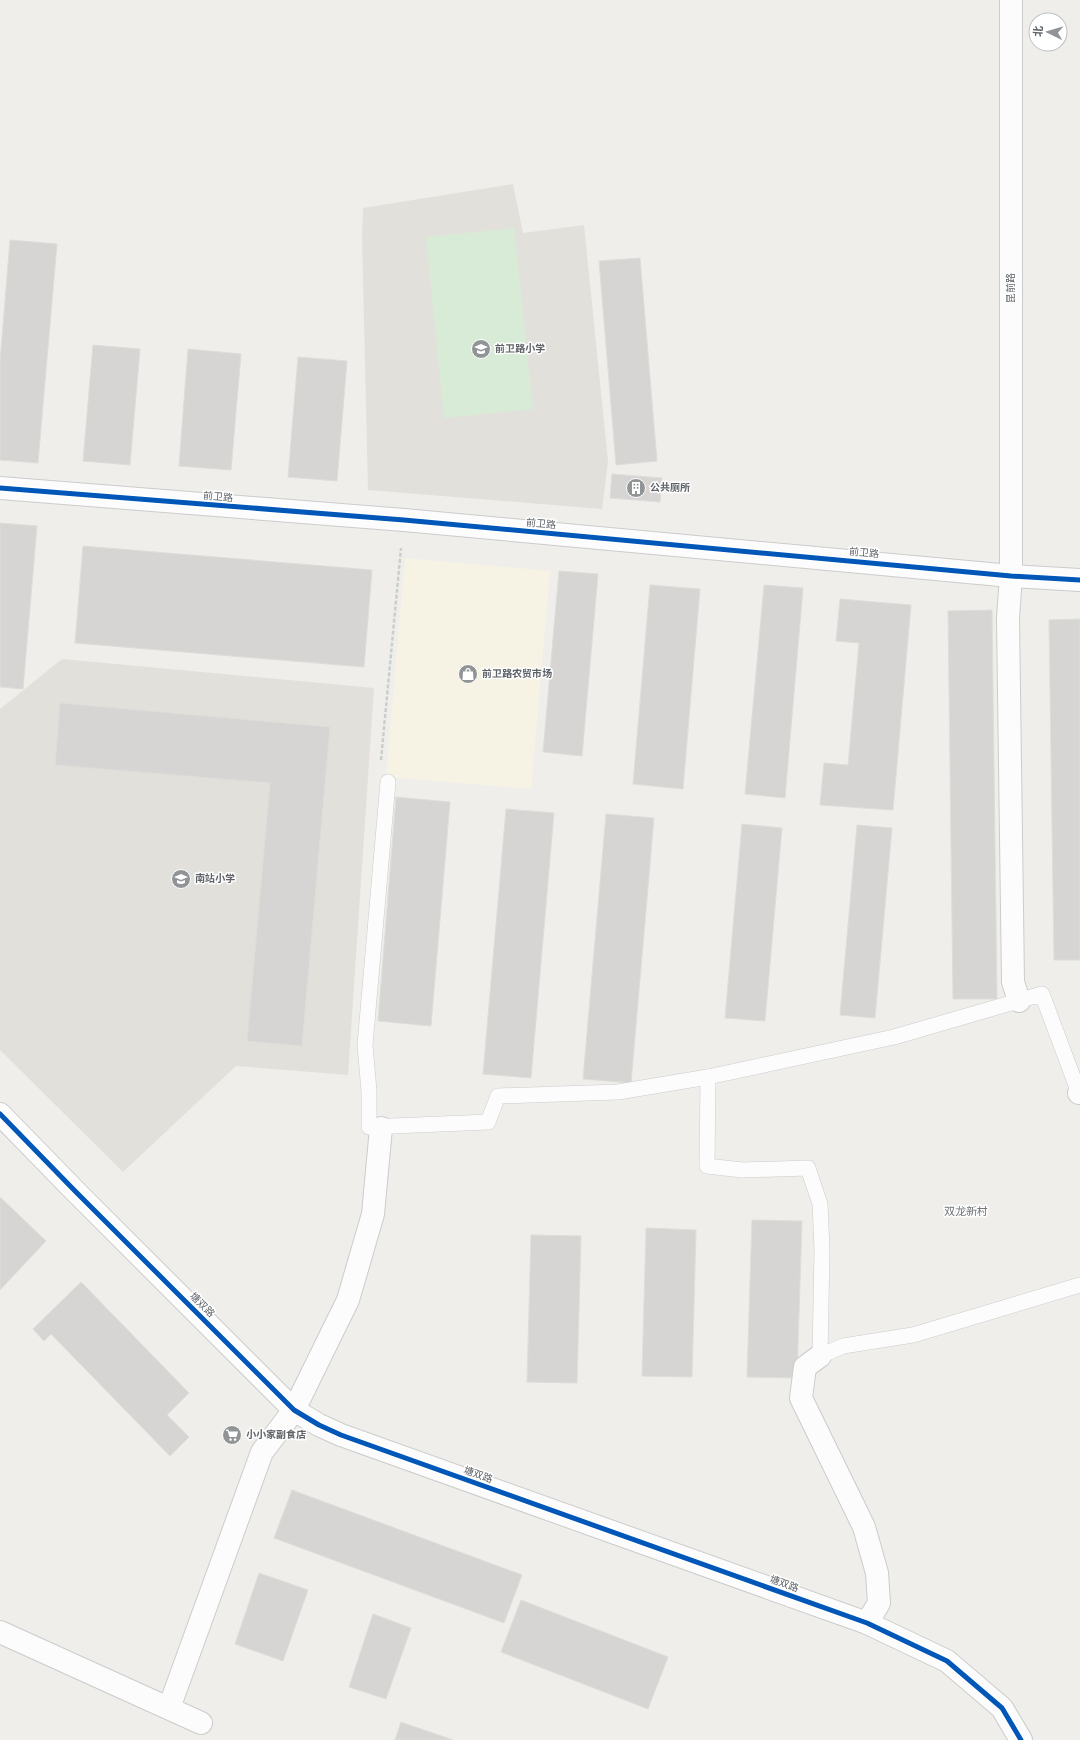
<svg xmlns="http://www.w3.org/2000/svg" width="1080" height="1740" font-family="Signika,'Noto Sans SC',sans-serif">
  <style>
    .commercial { fill: #f7f3e4 }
    .education { fill: #e2e0da }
    .green { fill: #d8ebd6 }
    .building { fill: #d6d5d3; stroke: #deddd9 }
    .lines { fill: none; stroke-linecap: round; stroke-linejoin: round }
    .service-casing { stroke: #cbcccc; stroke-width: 16 }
    .minor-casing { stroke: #cbcccc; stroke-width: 24 }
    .tertiary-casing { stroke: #cbcccc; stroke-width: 24 }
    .path { stroke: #cacfcc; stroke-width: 2.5; stroke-dasharray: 4 2; stroke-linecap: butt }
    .service { stroke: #fdfcfc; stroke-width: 15 }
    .minor { stroke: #fdfcfc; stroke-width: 22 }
    .tertiary { stroke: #fdfcfc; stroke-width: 22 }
    .cycleway-casing { stroke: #fff; stroke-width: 8 }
    .cycleway { stroke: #0057b8; stroke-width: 5 }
    .labels { text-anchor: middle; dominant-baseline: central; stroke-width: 3; stroke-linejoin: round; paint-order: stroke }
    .street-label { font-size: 10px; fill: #5f6368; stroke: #fff }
    .poi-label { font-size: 10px; font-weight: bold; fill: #5f6368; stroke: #fff; text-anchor: start }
    .neighbourhood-label { font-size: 11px; fill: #70757a; stroke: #fff }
  </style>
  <rect width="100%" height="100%" fill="#efeeea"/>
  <!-- commercial -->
  <polygon class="commercial" points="405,558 550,571 531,789 386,777"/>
  <!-- education -->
  <g class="education">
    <polygon points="513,184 523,233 584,225 608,461 602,509 368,490 362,237 363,208"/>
    <polygon points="62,659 374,688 348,1075 236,1066 123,1172 0,1050 0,709"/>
  </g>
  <!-- green -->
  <polygon class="green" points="514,228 533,409 444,418 426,237"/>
  <!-- building -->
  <g class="building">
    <polygon points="10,240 57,244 38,463 0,460 0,362"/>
    <polygon points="640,258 657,461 616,465 599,261"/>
    <polygon points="93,345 140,349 130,465 83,461"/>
    <polygon points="188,349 241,354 231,470 179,466"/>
    <polygon points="298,357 347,361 337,481 288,477"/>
    <polygon points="612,474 662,478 660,502 610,498"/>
    <polygon points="0,523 37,526 23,689 0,687"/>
    <polygon points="83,546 372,570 364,667 75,643"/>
    <polygon points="559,571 598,574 582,756 543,752"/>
    <polygon points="650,585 700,589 683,789 633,784"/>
    <polygon points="764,585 803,588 785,798 745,794"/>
    <polygon points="840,599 911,605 893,810 820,805 824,763 848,765 859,643 836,641"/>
    <polygon points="992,610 997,999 953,999 948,611"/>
    <polygon points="1080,619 1080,960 1054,960 1049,620"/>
    <polygon points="60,703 330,727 302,1046 247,1041 270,783 55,765"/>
    <polygon points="396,797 450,802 431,1026 378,1021"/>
    <polygon points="506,809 554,813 531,1078 483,1074"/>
    <polygon points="606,814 654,818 631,1083 583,1079"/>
    <polygon points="742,824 782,828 765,1021 725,1018"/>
    <polygon points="857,825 892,828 875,1018 840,1015"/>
    <polygon points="0,1197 46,1241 0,1290"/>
    <polygon points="752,1220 802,1221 797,1378 747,1377"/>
    <polygon points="646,1228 696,1230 692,1377 642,1376"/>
    <polygon points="531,1235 581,1236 577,1383 527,1382"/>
    <polygon points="81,1282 189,1393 167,1415 189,1437 170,1456 51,1334 44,1341 33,1329"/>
    <polygon points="292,1490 522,1575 504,1623 274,1538"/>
    <polygon points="259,1573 308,1590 283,1661 235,1644"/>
    <polygon points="521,1600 668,1657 648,1709 501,1652"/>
    <polygon points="373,1614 411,1628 386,1699 349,1687"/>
    <polygon points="401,1722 453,1740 395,1740"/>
  </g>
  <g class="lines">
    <defs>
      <g id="service">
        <polyline points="388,782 365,1045 369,1091 369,1127 488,1122 498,1096 618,1092 708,1077"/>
        <polyline points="1079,1093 1042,994 894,1037 708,1077 707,1166 742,1170 808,1168 820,1204 822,1250 820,1356 843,1346 913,1335 1080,1285"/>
      </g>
      <g id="minor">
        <polyline points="1011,0 1011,576 1008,618 1013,982 1019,1001"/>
        <polyline points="0,488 404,520 1011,576 1080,580"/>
        <polyline points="1079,1093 1080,1092"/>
        <polyline points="820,1356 805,1367 801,1398 864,1527 877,1573 879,1603 867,1623"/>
        <polyline points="0,1632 201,1723"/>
        <polyline points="169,1708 262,1452 294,1410 348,1300 373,1214 381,1128"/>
      </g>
      <polyline id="tertiary" points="0,1114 76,1192 294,1410 319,1425 341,1435 867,1623 947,1661 1002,1708 1021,1740"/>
    </defs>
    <!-- service casing -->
    <use href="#service" class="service-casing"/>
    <!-- minor casing -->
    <use href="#minor" class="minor-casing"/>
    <!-- tertiary casing -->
    <use href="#tertiary" class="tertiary-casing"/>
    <!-- path -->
    <polyline class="path" points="381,760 401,548"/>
    <!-- service -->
    <use href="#service" class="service"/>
    <!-- minor -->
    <use href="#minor" class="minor"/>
    <!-- tertiary -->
    <use href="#tertiary" class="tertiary"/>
    <defs>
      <g id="cycleway">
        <polyline points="0,488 404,520 1011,576 1080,580"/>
        <polyline points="0,1114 76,1192 294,1410 319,1425 341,1435 867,1623 947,1661 1002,1708 1021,1740"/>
      </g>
    </defs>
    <!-- cycleway casing -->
    <use href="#cycleway" class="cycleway-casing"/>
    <!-- cycleway -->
    <use href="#cycleway" class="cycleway"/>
  </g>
  <!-- icons -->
  <defs>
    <symbol id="school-disc" viewBox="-11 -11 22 22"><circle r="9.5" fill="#919496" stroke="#fff"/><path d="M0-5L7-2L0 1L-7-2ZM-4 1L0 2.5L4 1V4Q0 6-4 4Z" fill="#fff"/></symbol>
    <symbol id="building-disc" viewBox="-11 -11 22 22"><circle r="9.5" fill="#919496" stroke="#fff"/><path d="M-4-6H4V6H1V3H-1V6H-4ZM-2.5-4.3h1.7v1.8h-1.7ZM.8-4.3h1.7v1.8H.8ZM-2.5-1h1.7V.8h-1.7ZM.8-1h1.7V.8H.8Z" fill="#fff"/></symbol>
    <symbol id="shop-disc" viewBox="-11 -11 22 22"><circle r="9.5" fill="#919496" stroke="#fff"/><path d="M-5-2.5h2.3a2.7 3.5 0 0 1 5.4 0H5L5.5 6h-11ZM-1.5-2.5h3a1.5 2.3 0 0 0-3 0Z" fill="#fff"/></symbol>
    <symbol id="supermarket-disc" viewBox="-11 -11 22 22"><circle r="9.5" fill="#919496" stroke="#fff"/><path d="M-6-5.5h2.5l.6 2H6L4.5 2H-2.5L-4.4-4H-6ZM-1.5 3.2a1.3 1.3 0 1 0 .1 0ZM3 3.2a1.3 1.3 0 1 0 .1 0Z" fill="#fff"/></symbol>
  </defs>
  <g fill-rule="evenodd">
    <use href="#school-disc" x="470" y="338" width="22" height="22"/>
    <use href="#building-disc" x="625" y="477" width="22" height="22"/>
    <use href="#shop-disc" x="457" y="663" width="22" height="22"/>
    <use href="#school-disc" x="170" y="868" width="22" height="22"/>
    <use href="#supermarket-disc" x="221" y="1424" width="22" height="22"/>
  </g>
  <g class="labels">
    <!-- street labels -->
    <g class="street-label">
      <text transform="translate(1011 288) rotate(-90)">昆前路</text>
      <text transform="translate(218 497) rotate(5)">前卫路</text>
      <text transform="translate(541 524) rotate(5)">前卫路</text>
      <text transform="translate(864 553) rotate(5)">前卫路</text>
      <text transform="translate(202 1305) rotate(45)">塘双路</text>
      <text transform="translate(478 1475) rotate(20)">塘双路</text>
      <text transform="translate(784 1584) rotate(20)">塘双路</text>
    </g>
    <!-- poi labels -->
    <g class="poi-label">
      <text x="495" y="349">前卫路小学</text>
      <text x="650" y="488">公共厕所</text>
      <text x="482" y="674">前卫路农贸市场</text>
      <text x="195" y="879">南站小学</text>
      <text x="246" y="1435">小小家副食店</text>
    </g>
    <!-- neighbourhood labels -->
    <g class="neighbourhood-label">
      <text x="966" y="1211">双龙新村</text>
    </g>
  </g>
  <!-- north arrow -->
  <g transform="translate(1048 32) rotate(275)"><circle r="19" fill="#ffffff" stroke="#bfc1c3"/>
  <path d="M0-3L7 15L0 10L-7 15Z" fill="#919496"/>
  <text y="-6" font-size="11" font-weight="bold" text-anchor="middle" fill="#5f6368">北</text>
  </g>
</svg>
